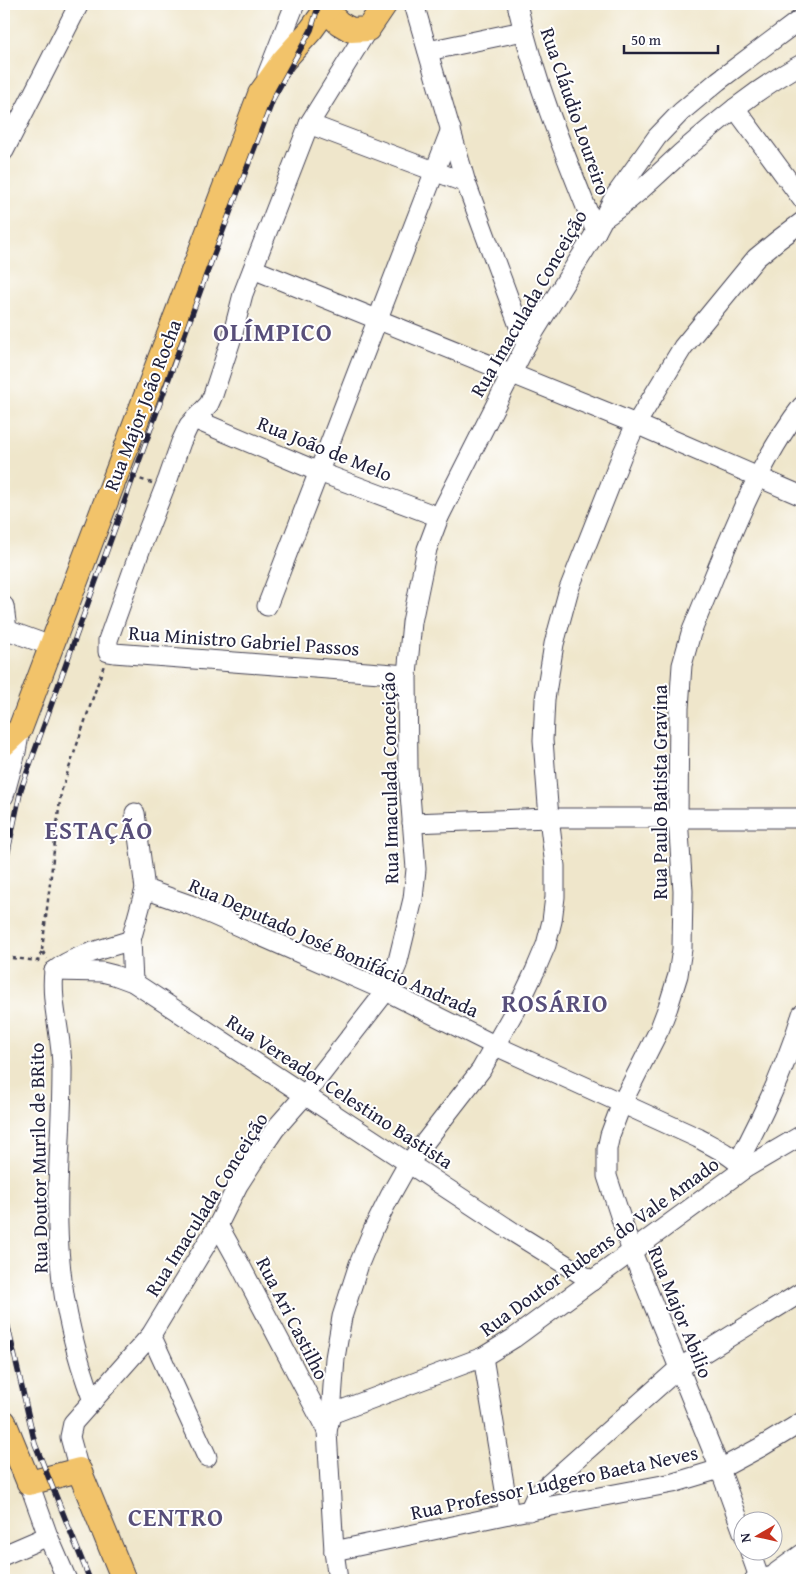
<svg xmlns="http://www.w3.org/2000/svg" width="806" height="1584" font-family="'Gentium Book Plus',serif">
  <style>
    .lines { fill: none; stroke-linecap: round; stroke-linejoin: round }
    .minor-casing { stroke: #413f51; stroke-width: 21 }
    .major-casing { stroke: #413f51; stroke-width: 26 }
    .path { stroke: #413f51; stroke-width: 2.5; stroke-dasharray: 4 4; stroke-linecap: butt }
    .minor { stroke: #fff; stroke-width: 19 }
    .major { stroke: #f2c36a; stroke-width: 24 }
    .rail-casing { stroke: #22223b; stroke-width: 5.5 }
    .rail { stroke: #fff; stroke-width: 4; stroke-dasharray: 11; stroke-linecap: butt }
    .labels { text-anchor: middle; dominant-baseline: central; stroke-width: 4; stroke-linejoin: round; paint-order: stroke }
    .street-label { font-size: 20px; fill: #22223b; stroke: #fff }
    .district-label { font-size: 25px; font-weight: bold; letter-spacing: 1px; fill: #584f7a; stroke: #fff }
  </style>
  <rect width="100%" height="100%" fill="#fff"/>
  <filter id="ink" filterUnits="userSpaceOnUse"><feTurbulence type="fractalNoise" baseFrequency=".02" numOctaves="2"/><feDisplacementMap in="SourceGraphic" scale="10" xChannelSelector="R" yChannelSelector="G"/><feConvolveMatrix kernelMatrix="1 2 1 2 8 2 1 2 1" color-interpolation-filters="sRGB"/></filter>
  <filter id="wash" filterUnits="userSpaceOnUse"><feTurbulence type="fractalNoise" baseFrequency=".0096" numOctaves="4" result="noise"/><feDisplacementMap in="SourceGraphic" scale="20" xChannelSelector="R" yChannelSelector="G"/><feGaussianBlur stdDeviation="1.12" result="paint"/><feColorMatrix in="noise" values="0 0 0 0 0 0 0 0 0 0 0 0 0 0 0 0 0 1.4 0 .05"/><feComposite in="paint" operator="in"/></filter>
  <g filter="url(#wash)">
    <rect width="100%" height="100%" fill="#efe6cb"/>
  </g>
  <g filter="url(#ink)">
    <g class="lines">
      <defs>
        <g id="minor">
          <polyline points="414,4 466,183 526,345"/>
          <path d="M517 4C535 83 566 157 596 232"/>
          <polyline points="368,29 309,124 243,294 232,337 213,395 209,404 189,425 181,442 168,479 142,545 108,640 108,652 114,653 407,675"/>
          <polyline points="428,51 523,31"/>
          <polyline points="267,75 295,4"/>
          <polyline points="735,108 802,199"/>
          <polyline points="309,124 466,183"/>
          <polyline points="4,151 79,4"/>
          <path d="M607 216C634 198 656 176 680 154 718 121 757 88 802 64"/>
          <polyline points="253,269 636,424 802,496"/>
          <polyline points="194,419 319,472 439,517"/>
          <polyline points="4,606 7,630"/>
          <polyline points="267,606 451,129"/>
          <polyline points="4,629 51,646"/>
          <polyline points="4,796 16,752 20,729"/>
          <polyline points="412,823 549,818 802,818"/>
          <path d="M145 889 190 905 386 991 496 1046 698 1138C714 1147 732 1155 744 1169"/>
          <path d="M57 969C72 956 111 947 131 940"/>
          <polyline points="54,971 102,972 114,975 133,982 513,1232 592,1281"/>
          <path d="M54 971C50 1005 63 1038 62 1072 62 1135 54 1199 60 1261 64 1310 76 1356 93 1401"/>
          <polyline points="133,982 131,940 145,889 135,813"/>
          <path d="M738 1162C764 1114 786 1066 802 1014"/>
          <polyline points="218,1225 238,1261 327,1431"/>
          <polyline points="151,1335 207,1457"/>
          <polyline points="483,1357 509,1514"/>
          <polyline points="331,1414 483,1357 514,1338 744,1169 802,1135"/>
          <polyline points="79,1470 70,1437 73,1423 151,1335 218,1225 238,1185 260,1151 275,1129 305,1095 386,991 397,965 413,899 416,869 408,769 407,675 412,622 427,549 439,517 526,345 596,232 615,196 657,137 681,112 718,81 802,18"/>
          <polyline points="29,1483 48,1536 67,1580"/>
          <polyline points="529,1511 535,1498 541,1491 679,1368 802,1292"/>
          <path d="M744 1535 720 1469 632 1252 607 1176V1149L610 1135 622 1103 660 1028 668 1007 678 975 682 949 683 891 678 818 679 708 682 665 691 633C722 559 753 469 802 406"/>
          <polyline points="334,1551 509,1514 673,1483 720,1469 761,1447 802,1422"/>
          <polyline points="750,1552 760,1580"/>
          <polyline points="4,1555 48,1536"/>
          <polyline points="777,1572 802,1554"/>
          <polyline points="338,1580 334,1551 327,1431 331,1414 335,1358 342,1317 359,1264 374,1228 390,1196 408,1164 481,1070 523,996 535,971 546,945 552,921 555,897 555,866 549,818 543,740 545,699 554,644 569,589 622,455 636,424 683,347 756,258 778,240 802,222"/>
          <polyline points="754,1580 802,1570"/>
        </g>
        <g id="major">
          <polyline points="326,10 339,23 351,30 368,29 385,4"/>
          <polyline points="4,744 20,729 260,94 284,60 311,30 330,4"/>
          <polyline points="4,1422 29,1483 79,1470 124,1580"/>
        </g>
      </defs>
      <!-- minor casing -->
      <use href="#minor" class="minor-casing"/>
      <!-- major casing -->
      <use href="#major" class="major-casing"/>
      <!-- path -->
      <g class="path">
        <polyline points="133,477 152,483"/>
        <polyline points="42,950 61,792 104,665"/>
        <polyline points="4,957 38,961 42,950 47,959"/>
      </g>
      <!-- minor -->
      <use href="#minor" class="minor"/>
      <!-- major -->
      <use href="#major" class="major"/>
      <defs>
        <g id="rail">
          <polyline points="4,870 21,789 205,278 274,97 311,30 319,4"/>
          <polyline points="4,1310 35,1444 90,1580"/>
        </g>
      </defs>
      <!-- rail casing -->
      <use href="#rail" class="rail-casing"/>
      <!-- rail -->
      <use href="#rail" class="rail"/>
    </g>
  </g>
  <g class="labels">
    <!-- street labels -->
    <g class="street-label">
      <text transform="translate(576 111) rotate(71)">Rua Cláudio Loureiro</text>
      <text transform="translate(528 303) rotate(-60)">Rua Imaculada Conceição</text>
      <text transform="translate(142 405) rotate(-69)">Rua Major João Rocha</text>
      <text transform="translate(325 448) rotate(22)">Rua João de Melo</text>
      <text transform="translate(244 640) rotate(4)">Rua Ministro Gabriel Passos</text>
      <text transform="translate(389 778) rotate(-91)">Rua Imaculada Conceição</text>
      <text transform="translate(659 792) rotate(-90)">Rua Paulo Batista Gravina</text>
      <text transform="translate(334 947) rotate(24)">Rua Deputado José Bonifácio Andrada</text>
      <text transform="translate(340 1091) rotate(33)">Rua Vereador Celestino Bastista</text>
      <text transform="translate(38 1158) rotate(-91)">Rua Doutor Murilo de BRito</text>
      <text transform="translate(206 1204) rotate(-58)">Rua Imaculada Conceição</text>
      <text transform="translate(599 1246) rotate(-36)">Rua Doutor Rubens do Vale Amado</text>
      <text transform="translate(681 1312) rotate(68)">Rua Major Abilio</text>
      <text transform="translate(293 1318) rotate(63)">Rua Ari Castilho</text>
      <text transform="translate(554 1482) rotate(-12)">Rua Professor Ludgero Baeta Neves</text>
    </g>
    <!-- district labels -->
    <g class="district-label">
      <text x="273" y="332">OLÍMPICO</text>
      <text x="99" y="830">ESTAÇÃO</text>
      <text x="555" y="1003">ROSÁRIO</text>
      <text x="176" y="1517">CENTRO</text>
    </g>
  </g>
  <!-- margin -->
  <rect width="806" height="1584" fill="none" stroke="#fff" stroke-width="20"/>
  <!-- north arrow -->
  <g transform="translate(758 1536) rotate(261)"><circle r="24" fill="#ffffff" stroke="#a7a7b1"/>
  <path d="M0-4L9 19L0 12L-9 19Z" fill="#c8321e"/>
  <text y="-8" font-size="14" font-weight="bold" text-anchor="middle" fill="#22223b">N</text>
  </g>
  <!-- scale -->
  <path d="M624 45v8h94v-8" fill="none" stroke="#22223b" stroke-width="2.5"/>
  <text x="631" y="45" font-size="15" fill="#22223b" stroke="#ffffff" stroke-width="4" paint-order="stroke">50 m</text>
</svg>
